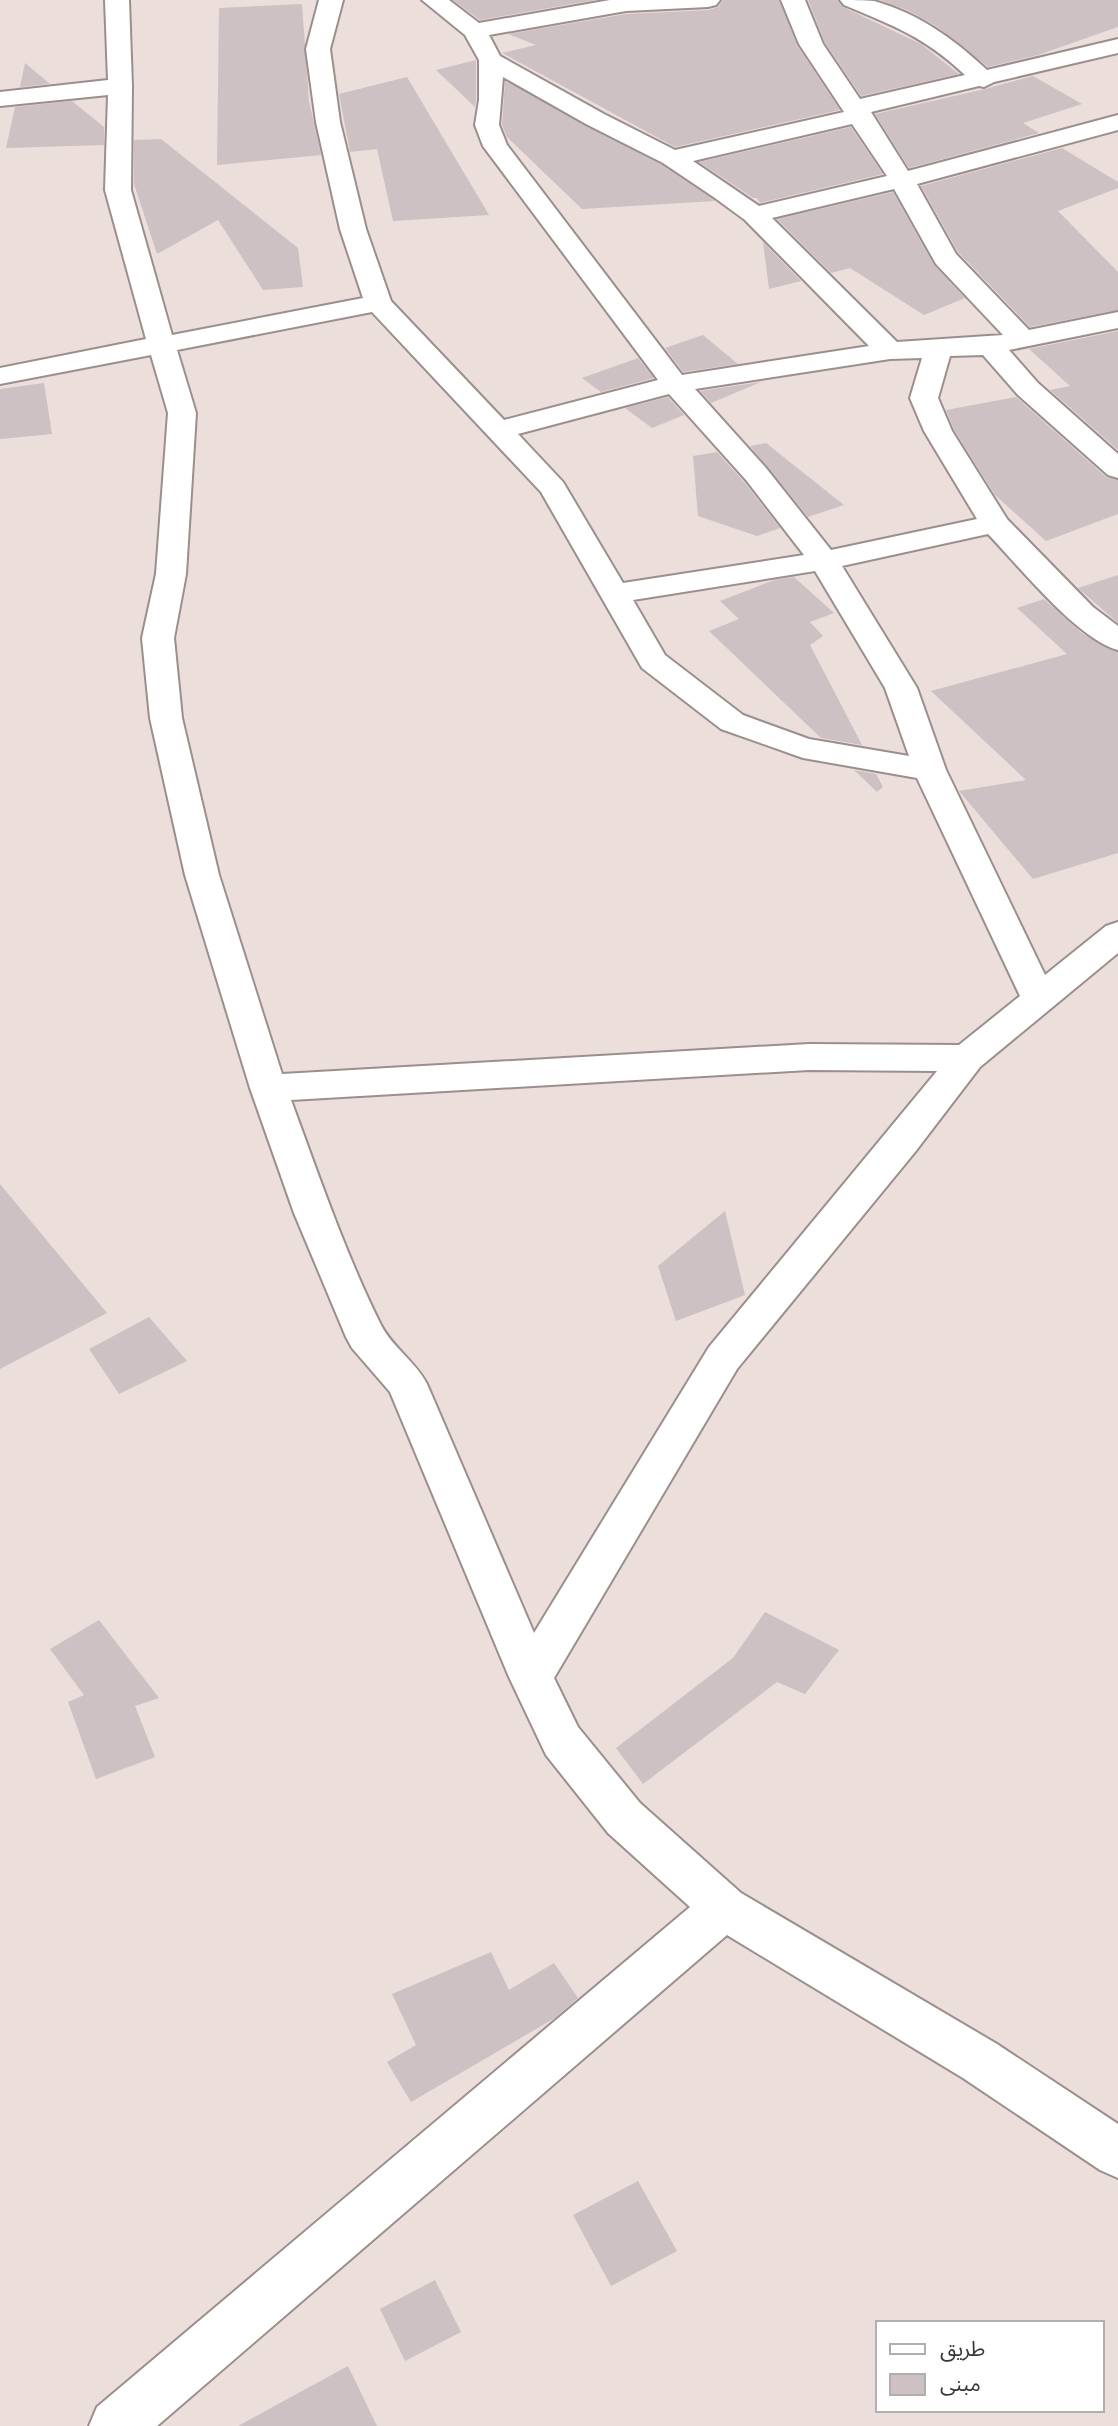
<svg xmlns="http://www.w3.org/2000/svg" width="1118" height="2426" font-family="Commissioner,'Noto Sans Arabic',sans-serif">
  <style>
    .building { fill: #cec1c3 }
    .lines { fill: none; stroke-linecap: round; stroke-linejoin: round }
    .minor-casing { stroke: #9b8f8d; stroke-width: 4 }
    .minor { fill: #fff; fill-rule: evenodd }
  </style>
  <rect width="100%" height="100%" fill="#ebdedb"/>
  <!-- building -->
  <g class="building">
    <polygon points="453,0 595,0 480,20"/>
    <polygon points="723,0 779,0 797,45 840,110 675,147 502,53 536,45 508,34 626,14 709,10 718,7"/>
    <polygon points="808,0 837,0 843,7 921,44 959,74 861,96 825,43"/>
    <polygon points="880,0 1118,0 1118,27 1038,55 988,67 936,26 907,10"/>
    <polygon points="302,4 309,101 321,155 217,165 219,8"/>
    <polygon points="476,60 476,100 475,107 436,70"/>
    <polygon points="25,63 50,84 20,87"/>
    <polygon points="1033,76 1082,104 1023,123 1039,133 909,168 875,114 985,89"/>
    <polygon points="407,77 489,215 393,221 377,149 350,152 339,94"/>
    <polygon points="505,81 662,165 715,201 582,209 507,137 502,125"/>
    <polygon points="72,101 104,127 104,145 6,148 15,107"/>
    <polygon points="851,127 883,174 760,203 757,198 753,198 699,162"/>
    <polygon points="161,139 298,248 303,287 263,290 218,220 157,254 134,184 134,140"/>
    <polygon points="1062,148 1118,182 1118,188 1058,211 1118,272 1118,310 1030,327 958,252 921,186"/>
    <polygon points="893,192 934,265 965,298 924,315 850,268 831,273 777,219"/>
    <polygon points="763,242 801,281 769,289"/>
    <polygon points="1118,331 1118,450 1050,390 1070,386 1029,349"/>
    <polygon points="703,335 738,364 683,372 665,348"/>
    <polygon points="638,358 654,378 601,392 582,378"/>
    <polygon points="761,382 711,403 700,391"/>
    <polygon points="44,383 52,434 0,439 0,389"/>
    <polygon points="668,397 684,415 652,428 625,408"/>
    <polygon points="1016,397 1106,477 1118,480 1118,514 1046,541 995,495 954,430 946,410"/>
    <polygon points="766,443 844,505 808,517 750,446"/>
    <polygon points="717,452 744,482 780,528 757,536 698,516 693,456"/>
    <polygon points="1118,575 1118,623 1078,588"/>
    <polygon points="794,577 834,613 810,622 823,636 810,645 862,745 821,738 709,631 739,619 720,601 774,580"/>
    <polygon points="1044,599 1083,634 1118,652 1118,853 1033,879 959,791 1026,780 931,691 1067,654 1017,608"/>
    <polygon points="854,770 876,774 883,787 877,792"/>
    <polygon points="0,1184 107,1313 0,1369"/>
    <polygon points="725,1211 745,1295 676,1321 658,1266"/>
    <polygon points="149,1317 187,1361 119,1394 89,1349"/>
    <polygon points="765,1612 839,1650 805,1694 777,1682 643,1784 616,1748 733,1658"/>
    <polygon points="99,1620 159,1698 135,1706 155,1757 96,1779 68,1702 84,1695 50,1649"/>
    <polygon points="491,1952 509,1990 554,1963 578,1998 555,2018 411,2102 387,2062 416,2045 392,1994"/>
    <polygon points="638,2181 677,2251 611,2286 573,2215"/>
    <polygon points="435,2280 461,2332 405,2361 380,2309"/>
    <polygon points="348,2366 377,2426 238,2426"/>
  </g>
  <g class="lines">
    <defs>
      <path id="minor" d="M105 0H129L132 86 131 190 172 335 363 298 340 229 316 122 306 49 319 0H343L330 49 340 122 366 229 391 301 504 420 658 380 483 146 475 125 479 100V60L465 35 422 0H449L479 23 610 0H720L716 5 708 7 626 11 489 35 500 56 604 114 675 150 844 112 799 44 781 0H805L823 44 860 99 965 75C925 37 894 26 844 5L840 0C851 0 864 0 874 1 918 13 954 39 987 70L1118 39V53L994 82 984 87 979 86 871 112 908 171 1118 115V130L917 184 956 254 1029 330 1118 312V328L1009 350 1038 383 1118 454V478L1108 475 1018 395 983 355 950 356 938 398 952 431 1007 519 1093 607 1118 626V650C1078 640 1018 565 988 534L842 566 917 688 946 770 1045 975 1106 926 1118 922V953L980 1067 915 1152 737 1369 554 1678 578 1727 640 1803 741 1893 997 2044 1118 2124V2178L1100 2170 963 2078 727 1935 157 2426H89L97 2407 690 1907 608 1833 546 1755 509 1677 390 1392 352 1348 346 1337 294 1213 250 1088 185 875 150 718 142 638 156 574 168 413 151 355 0 384V368L146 339 105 190 108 95 0 106V92L108 80ZM503 77 586 124 663 163 715 198 745 220 869 346 682 375 507 145 499 125ZM852 124 887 176 759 206 693 161ZM894 189 936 264 1003 335 897 342 772 218ZM372 312 541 492 642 668 721 729 803 758 917 778 1020 996 959 1045 809 1044 282 1074 219 875 182 718 174 638 186 574 196 413 177 350ZM922 358 910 398 924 431 977 519 831 550 766 468 695 389 890 359ZM669 394 746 480 804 555 623 583 563 482 518 434ZM815 571 885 688 909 756 809 739 743 715 665 655 633 600ZM809 1070 937 1071 709 1347 534 1633 427 1384C416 1362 392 1347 381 1325 345 1253 319 1176 291 1100Z"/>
    </defs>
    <!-- minor casing -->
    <use href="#minor" class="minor-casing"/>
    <!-- minor -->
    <use href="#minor" class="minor"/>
  </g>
  <!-- legend -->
  <rect x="876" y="2321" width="228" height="91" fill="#ffffff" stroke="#b1afae" stroke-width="2"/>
  <rect x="890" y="2344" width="35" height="10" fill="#ffffff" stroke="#b1afae" stroke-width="2"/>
  <text x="940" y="2356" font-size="21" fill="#3b3635">طريق</text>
  <rect x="890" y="2374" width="35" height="21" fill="#cec1c3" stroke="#b1afae" stroke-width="2"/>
  <text x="940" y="2391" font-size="21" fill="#3b3635">مبنى</text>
</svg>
